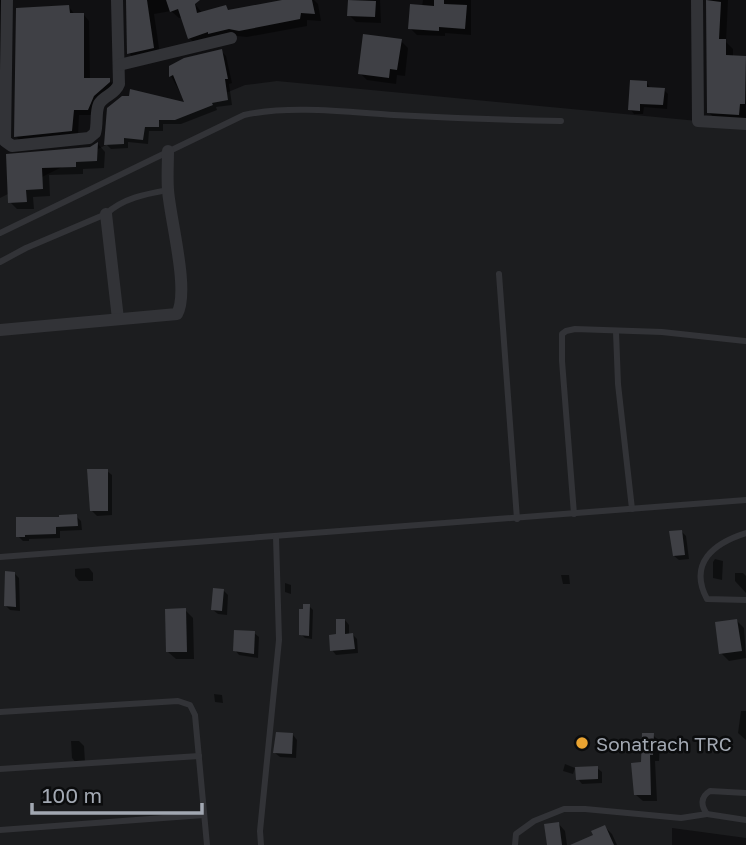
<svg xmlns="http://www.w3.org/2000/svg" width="746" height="845" font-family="'Golos Text',sans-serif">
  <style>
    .built { fill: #1c1d1f }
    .shadow { fill: #0007 }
    .building { fill: #3f4045 }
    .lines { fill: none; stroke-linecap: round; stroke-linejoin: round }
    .lane { stroke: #323337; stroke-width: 6 }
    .street { stroke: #323337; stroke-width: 12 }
    .poi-dot { fill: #e9a331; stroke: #0b0c0d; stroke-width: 2.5 }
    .labels { text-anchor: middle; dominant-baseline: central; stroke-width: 5; stroke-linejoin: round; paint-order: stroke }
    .poi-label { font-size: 19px; fill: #a2a8b2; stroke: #0b0c0d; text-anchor: start }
  </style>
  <rect width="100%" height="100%" fill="#101012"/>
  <!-- built -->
  <polygon class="built" points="277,81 698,121 746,124 746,838 672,828 672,845 0,845 0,198 134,131 245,85"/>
  <!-- shadow -->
  <g class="shadow">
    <polygon points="0,0 6,0 0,65"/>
    <polygon points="128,0 192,0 202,13 226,7 230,12 291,0 314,0 318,4 321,21 307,20 307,26 247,37 237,36 197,45 189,38 183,17 179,18 171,11 154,14 160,55 136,61 129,53"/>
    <polygon points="350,0 380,0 381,23 356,22 349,15"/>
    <polygon points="423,0 471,0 471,35 445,33 445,36 417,35 410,28 422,7"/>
    <polygon points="708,0 746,0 728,0 726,42 733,49 733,57 746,57 746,121 716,119 708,112"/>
    <polygon points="69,7 75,15 84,15 89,21 90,80 109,80 115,86 94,115 79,115 78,136 21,142 16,136"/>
    <polygon points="401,41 408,48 405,76 397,75 396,84 367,80 360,73"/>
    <polygon points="221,51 226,56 232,83 229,84 232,105 216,107 217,110 181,124 163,124 163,131 149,131 148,144 128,142 128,148 111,149 106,144 187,105 171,76"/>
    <polygon points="647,83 651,89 664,90 668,94 667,109 644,107 643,114 634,114 630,109"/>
    <polygon points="98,144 105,152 104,168 83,169 83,174 49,175 50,196 33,197 34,209 17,209 10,202 8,155 90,148"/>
    <polygon points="107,471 112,475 112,515 97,516 92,511"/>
    <polygon points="76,516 81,521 82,530 60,531 60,538 29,539 29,541 23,541 18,536 61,519"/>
    <polygon points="681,531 686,536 689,559 679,560 674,556"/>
    <polygon points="715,559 723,561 722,580 713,578 713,562"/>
    <polygon points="89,568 93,573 93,581 79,581 75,576 75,569"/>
    <polygon points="735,573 743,573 746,576 746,593 735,581"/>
    <polygon points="15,574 19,578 20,611 10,610 6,606"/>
    <polygon points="561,575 569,575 570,584 563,584"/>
    <polygon points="285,583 291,585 291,594 285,592"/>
    <polygon points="223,590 228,595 227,615 218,614 213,610"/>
    <polygon points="309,606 313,610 312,639 305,638 301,634"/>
    <polygon points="185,610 193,618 194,659 176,659 168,652"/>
    <polygon points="345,620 349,625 349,635 353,635 357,639 358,653 336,655 332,650"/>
    <polygon points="737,621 744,628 746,658 729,661 721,653"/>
    <polygon points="254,633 259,637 258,658 239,655 235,650"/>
    <polygon points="214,694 222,695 223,703 215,702"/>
    <polygon points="741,711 746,711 746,740 738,733"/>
    <polygon points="293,735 297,740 296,758 280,757 275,753"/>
    <polygon points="653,735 660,742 659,761 655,761 657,801 643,801 636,795"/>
    <polygon points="71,741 79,741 84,746 85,762 76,763 72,758"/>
    <polygon points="565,764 575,768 573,774 563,771"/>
    <polygon points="597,768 602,772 602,783 582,784 578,779"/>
    <polygon points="558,823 565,831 567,845 549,845"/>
    <polygon points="605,827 612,834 617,845 574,845 595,836"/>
  </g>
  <!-- building -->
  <g class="building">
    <polygon points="126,0 147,0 154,48 127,54"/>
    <polygon points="166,0 200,0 195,4 197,13 226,5 228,10 282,0 312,0 315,14 301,13 300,19 239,31 229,29 208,34 208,32 188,39 178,9 170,12"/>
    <polygon points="348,0 376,1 375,17 347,16"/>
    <polygon points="434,0 444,0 444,4 467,5 465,29 439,27 439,31 408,29 410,4 434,6"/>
    <polygon points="706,0 721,2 719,39 726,39 726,55 746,56 745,104 740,104 739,115 707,113"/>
    <polygon points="69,5 70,13 84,13 84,78 110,78 110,82 94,96 88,110 74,110 72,131 14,137 16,8"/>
    <polygon points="363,34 402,39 397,70 390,69 389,78 358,74"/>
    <polygon points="222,49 228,79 225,79 228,100 212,103 213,105 175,120 159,120 159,127 145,127 143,140 124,138 124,144 104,145 107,108 122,96 129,96 130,89 184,102 173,75 169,77 169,66 184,58"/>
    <polygon points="630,80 647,81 647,87 665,88 663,105 640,104 640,111 628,110"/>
    <polygon points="98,142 97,161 76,162 76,167 42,168 43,189 26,190 27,202 8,203 6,154 90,147"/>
    <polygon points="87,469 108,469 108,511 90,511"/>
    <polygon points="77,514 78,526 56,527 56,534 25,535 25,537 16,537 16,517 59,517 59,515"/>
    <polygon points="682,530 685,555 673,556 669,531"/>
    <polygon points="5,571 15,572 16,607 4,606"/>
    <polygon points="213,588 224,589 222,611 211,610"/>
    <polygon points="303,604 310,604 309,636 299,635 299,609 303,609"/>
    <polygon points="186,608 187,652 166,652 165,609"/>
    <polygon points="336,619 345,619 345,634 353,633 355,649 330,651 329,635 336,634"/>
    <polygon points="737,619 742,651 719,654 715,622"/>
    <polygon points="234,630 255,631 254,654 233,651"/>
    <polygon points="276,732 293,733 292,754 273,753"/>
    <polygon points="642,733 654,733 653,755 650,755 651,795 634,795 631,763 641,762"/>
    <polygon points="598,766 598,779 576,780 575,767"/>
    <polygon points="559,822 562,845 547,845 544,824"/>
    <polygon points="605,825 614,845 570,845 593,835 591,831"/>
  </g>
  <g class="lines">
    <!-- lane -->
    <g class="lane">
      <path d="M0 233 244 115C290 105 347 112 394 115 450 118 505 120 561 121"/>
      <path d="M0 262 26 248 106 214C123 198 146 194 168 190"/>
      <polyline points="499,274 517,519"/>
      <polyline points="616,332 618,384 632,509"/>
      <polyline points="574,514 562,361 562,334 566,331 575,329 662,332 745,341"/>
      <path d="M746 533C714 543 688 563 707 599L746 600"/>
      <polyline points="0,557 746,500"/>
      <polyline points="0,712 178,701 190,705 195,715 207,845"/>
      <polyline points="0,769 199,756"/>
      <path d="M746 793 710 791C700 797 701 806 707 814L746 820"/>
      <polyline points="0,830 204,815"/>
      <polyline points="261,845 260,831 279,640 276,537"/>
      <polyline points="515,845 516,834 534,821 564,809 585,809 681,818 707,814"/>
    </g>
    <!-- street -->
    <g class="street">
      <path d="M7 0 5 141 12 146 89 138 95 133C98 124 95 113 99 104 104 95 115 95 119 84L117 0"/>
      <polyline points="697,0 698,121 746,124"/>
      <polyline points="119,65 231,38"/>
      <polyline points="106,214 118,319"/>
      <path d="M0 330 177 314C190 291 170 219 168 190 167 177 168 164 168 151"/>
    </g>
  </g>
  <!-- markers -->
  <circle class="poi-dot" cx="582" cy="743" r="7"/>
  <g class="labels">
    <!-- poi labels -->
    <g class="poi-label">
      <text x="596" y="743">Sonatrach TRC</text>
    </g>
  </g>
  <!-- scale -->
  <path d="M32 803v10h170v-10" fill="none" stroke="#a2a8b2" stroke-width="3.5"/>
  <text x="42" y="803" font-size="21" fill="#a2a8b2" stroke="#0b0c0d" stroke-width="5" paint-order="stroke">100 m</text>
</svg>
